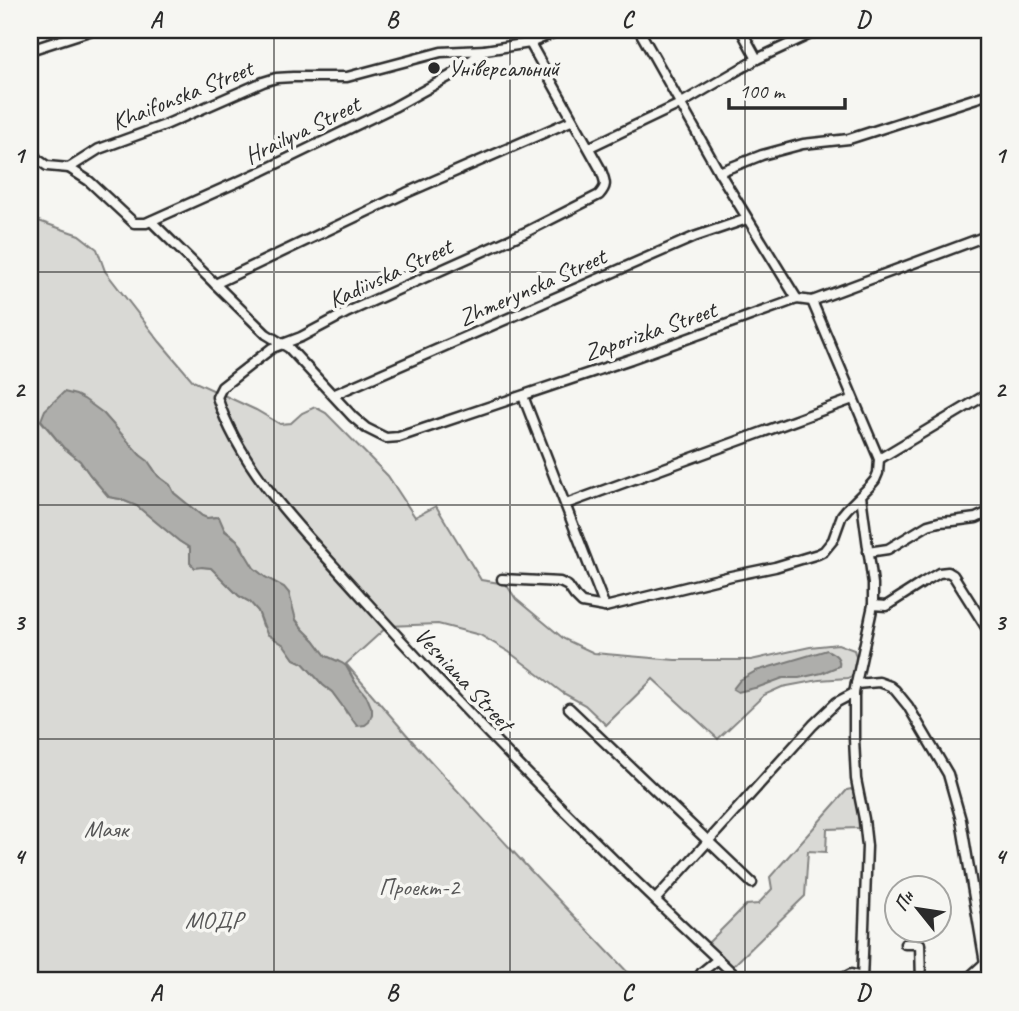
<svg xmlns="http://www.w3.org/2000/svg" width="1019" height="1011" font-family="Caveat,sans-serif">
  <style>
    .green { fill: #d9d9d5; stroke: #828280; stroke-width: 2; fill-rule: evenodd }
    .water { fill: #aeaeab; stroke: #7a7a78; stroke-width: 2 }
    .lines { fill: none; stroke-linecap: round; stroke-linejoin: round }
    .minor-casing { stroke: #2b2b2b; stroke-width: 13 }
    .minor { stroke: #f6f6f2; stroke-width: 8 }
    .grid { fill: none; stroke: #2b2b2b; stroke-width: 2; stroke-opacity: 0.55 }
    .poi-dot { fill: #2b2b2b; stroke: #f6f6f2; stroke-width: 2.5 }
    .labels { text-anchor: middle; dominant-baseline: central; stroke-width: 7; stroke-linejoin: round; paint-order: stroke }
    .poi-label { font-size: 24px; fill: #2b2b2b; stroke: #f6f6f2; text-anchor: start }
    .street-label { font-size: 24px; fill: #2b2b2b; stroke: #f6f6f2 }
    .park-label { font-size: 24px; fill: #565656; stroke: #f6f6f2 }
    .neatline { fill: none; stroke: #2b2b2b; stroke-width: 2.5 }
    .grid-label { font-size: 23px; text-anchor: middle; font-weight: bold; fill: #2b2b2b }
  </style>
  <rect width="100%" height="100%" fill="#f6f6f2"/>
  <filter id="ink" filterUnits="userSpaceOnUse"><feTurbulence type="fractalNoise" baseFrequency=".0143" numOctaves="2"/><feDisplacementMap in="SourceGraphic" scale="14" xChannelSelector="R" yChannelSelector="G"/><feConvolveMatrix kernelMatrix="1 2 1 2 8 2 1 2 1" color-interpolation-filters="sRGB"/></filter>
  <g filter="url(#ink)">
    <!-- green -->
    <g class="green">
      <path d="M30 218 79 235 97 249 105 271 160 342 193 381 256 410 280 424 291 423 302 413 315 407 326 413 388 476 415 517 436 506 481 580 506 584 516 599 564 639 594 653 675 660H751L810 647 838 644 854 650 857 660 854 675 848 678 819 680 782 687 764 695 718 739 653 679 606 725 585 705 563 693 509 652 480 635 438 624 388 626 346 664 414 743 530 870 636 981H30ZM58 399 103 413 132 447 152 467 158 476 170 485 174 493 202 516 207 518 215 517 226 531 233 536 242 546 244 553 254 569 265 577 306 633 314 640 326 656 338 661 349 670 355 682 346 712 344 708 332 692 323 685 303 663 294 659 285 645 263 626 258 611 250 602 239 596 211 568 202 567 191 555 190 548 179 541 137 506 120 499 109 497 90 475 80 461 63 447 41 421 51 404Z"/>
      <polygon points="851,789 856,794 859,828 827,829 826,852 808,851 805,896 729,970 705,946 746,905 758,904 772,889 770,877 847,790"/>
    </g>
    <!-- water -->
    <g class="water">
      <polygon points="64,392 76,395 84,399 103,413 140,455 148,461 158,476 170,485 174,493 202,516 207,518 219,517 225,531 237,540 254,568 265,577 284,587 289,593 296,620 301,627 314,640 326,656 342,663 346,666 355,682 367,697 372,709 372,714 369,722 365,725 357,726 332,692 323,685 303,663 294,659 284,645 267,634 258,611 250,602 239,596 211,568 202,567 195,568 190,563 190,548 179,541 137,506 120,499 109,497 90,475 80,461 63,447 41,420 45,410"/>
      <path d="M827 650C834 654 841 657 839 666L822 673 799 678H783L759 687 738 692 733 689 740 680 756 671Z"/>
    </g>
    <g class="lines">
      <defs>
        <g id="minor">
          <polyline points="639,30 719,172 797,299"/>
          <polyline points="741,30 757,59"/>
          <path d="M530 43 601 170C605 182 608 185 599 195L526 232 348 312 301 337 272 348 222 387 217 397C242 474 309 537 362 597 482 731 609 859 741 981"/>
          <polyline points="30,50 92,30"/>
          <polyline points="590,147 680,104 757,59 819,30"/>
          <polyline points="30,149 37,159 47,166 69,168 99,149 165,125 263,82 276,78 293,77 347,77 441,52 485,50"/>
          <polyline points="69,168 89,181 134,223 146,223 262,171 394,107 450,76 485,50 530,43 560,30"/>
          <polyline points="719,172 762,155 803,144 849,139 989,94"/>
          <polyline points="151,221 266,334 289,348 353,417 366,428 386,438 399,437 631,359 797,299 812,301 989,235"/>
          <polyline points="215,284 406,193 573,120"/>
          <polyline points="333,395 694,237 747,219"/>
          <polyline points="523,396 605,607"/>
          <polyline points="879,459 989,393"/>
          <polyline points="861,496 873,584 873,605 854,693 854,738 856,779 864,819 867,846 862,981"/>
          <polyline points="566,504 853,399"/>
          <polyline points="868,552 888,549 928,525 939,522 953,521 976,518 989,512"/>
          <polyline points="502,579 560,582 568,586 575,596 582,603 605,607 731,576 775,567 818,554 824,551 833,540 842,515 847,509 869,487 875,480 878,473 879,459 812,301"/>
          <polyline points="873,605 886,606 922,583 939,573 948,572 953,575 989,632"/>
          <polyline points="856,684 879,682 890,686 895,690 908,706 948,774 961,820 985,963 989,977"/>
          <polyline points="569,708 752,883"/>
          <polyline points="656,899 813,725 837,702 854,693"/>
          <polyline points="905,944 920,944 921,981"/>
          <polyline points="696,981 702,972 718,959"/>
          <polyline points="838,981 851,974 862,977"/>
          <polyline points="965,981 988,960"/>
        </g>
      </defs>
      <!-- minor casing -->
      <use href="#minor" class="minor-casing"/>
      <!-- minor -->
      <use href="#minor" class="minor"/>
    </g>
  </g>
  <!-- grid -->
  <path class="grid" d="M274 30V981M510 30V981M745 30V981M30 272H989M30 505H989M30 739H989"/>
  <!-- markers -->
  <circle class="poi-dot" cx="434" cy="68" r="7"/>
  <g class="labels">
    <!-- poi labels -->
    <g class="poi-label">
      <text x="448" y="68">Універсальний</text>
    </g>
    <!-- street labels -->
    <g class="street-label">
      <text transform="translate(182 95) rotate(-22)">Khaifonska Street</text>
      <text transform="translate(302 130) rotate(-26)">Hrailyva Street</text>
      <text transform="translate(390 273) rotate(-25)">Kadiivska Street</text>
      <text transform="translate(532 287) rotate(-24)">Zhmerynska Street</text>
      <text transform="translate(650 331) rotate(-19)">Zaporizka Street</text>
      <text transform="translate(464 679) rotate(47)">Vesniana Street</text>
    </g>
    <!-- park labels -->
    <g class="park-label">
      <text x="106" y="829">Маяк</text>
      <text x="419" y="887">Проект-2</text>
      <text x="214" y="920">МОДР</text>
    </g>
  </g>
  <!-- margin -->
  <rect width="1019" height="1011" fill="none" stroke="#f6f6f2" stroke-width="77"/>
  <!-- north arrow -->
  <g transform="translate(918 909) rotate(300)"><circle r="33" fill="#f6f6f2" stroke="#a5a5a2" stroke-width="2"/>
  <path d="M0-5L12 26L0 18L-12 26Z" fill="#2b2b2b"/>
  <text y="-10" font-size="19" font-weight="bold" text-anchor="middle" fill="#2b2b2b">Пн</text>
  </g>
  <!-- scale -->
  <path d="M729 98v10h116v-10" fill="none" stroke="#2b2b2b" stroke-width="3.5"/>
  <text x="739" y="98" font-size="21" fill="#2b2b2b" stroke="#f6f6f2" stroke-width="5" paint-order="stroke">100 m</text>
  <rect x="38" y="38" width="943" height="934" class="neatline"/>
  <g class="grid-label">
    <text x="156" y="27">A</text>
    <text x="392" y="27">B</text>
    <text x="627" y="27">C</text>
    <text x="863" y="27">D</text>
    <text x="19" y="163">1</text>
    <text x="1000" y="163">1</text>
    <text x="19" y="397">2</text>
    <text x="1000" y="397">2</text>
    <text x="19" y="630">3</text>
    <text x="1000" y="630">3</text>
    <text x="19" y="864">4</text>
    <text x="1000" y="864">4</text>
    <text x="156" y="1000">A</text>
    <text x="392" y="1000">B</text>
    <text x="627" y="1000">C</text>
    <text x="863" y="1000">D</text>
  </g>
</svg>
